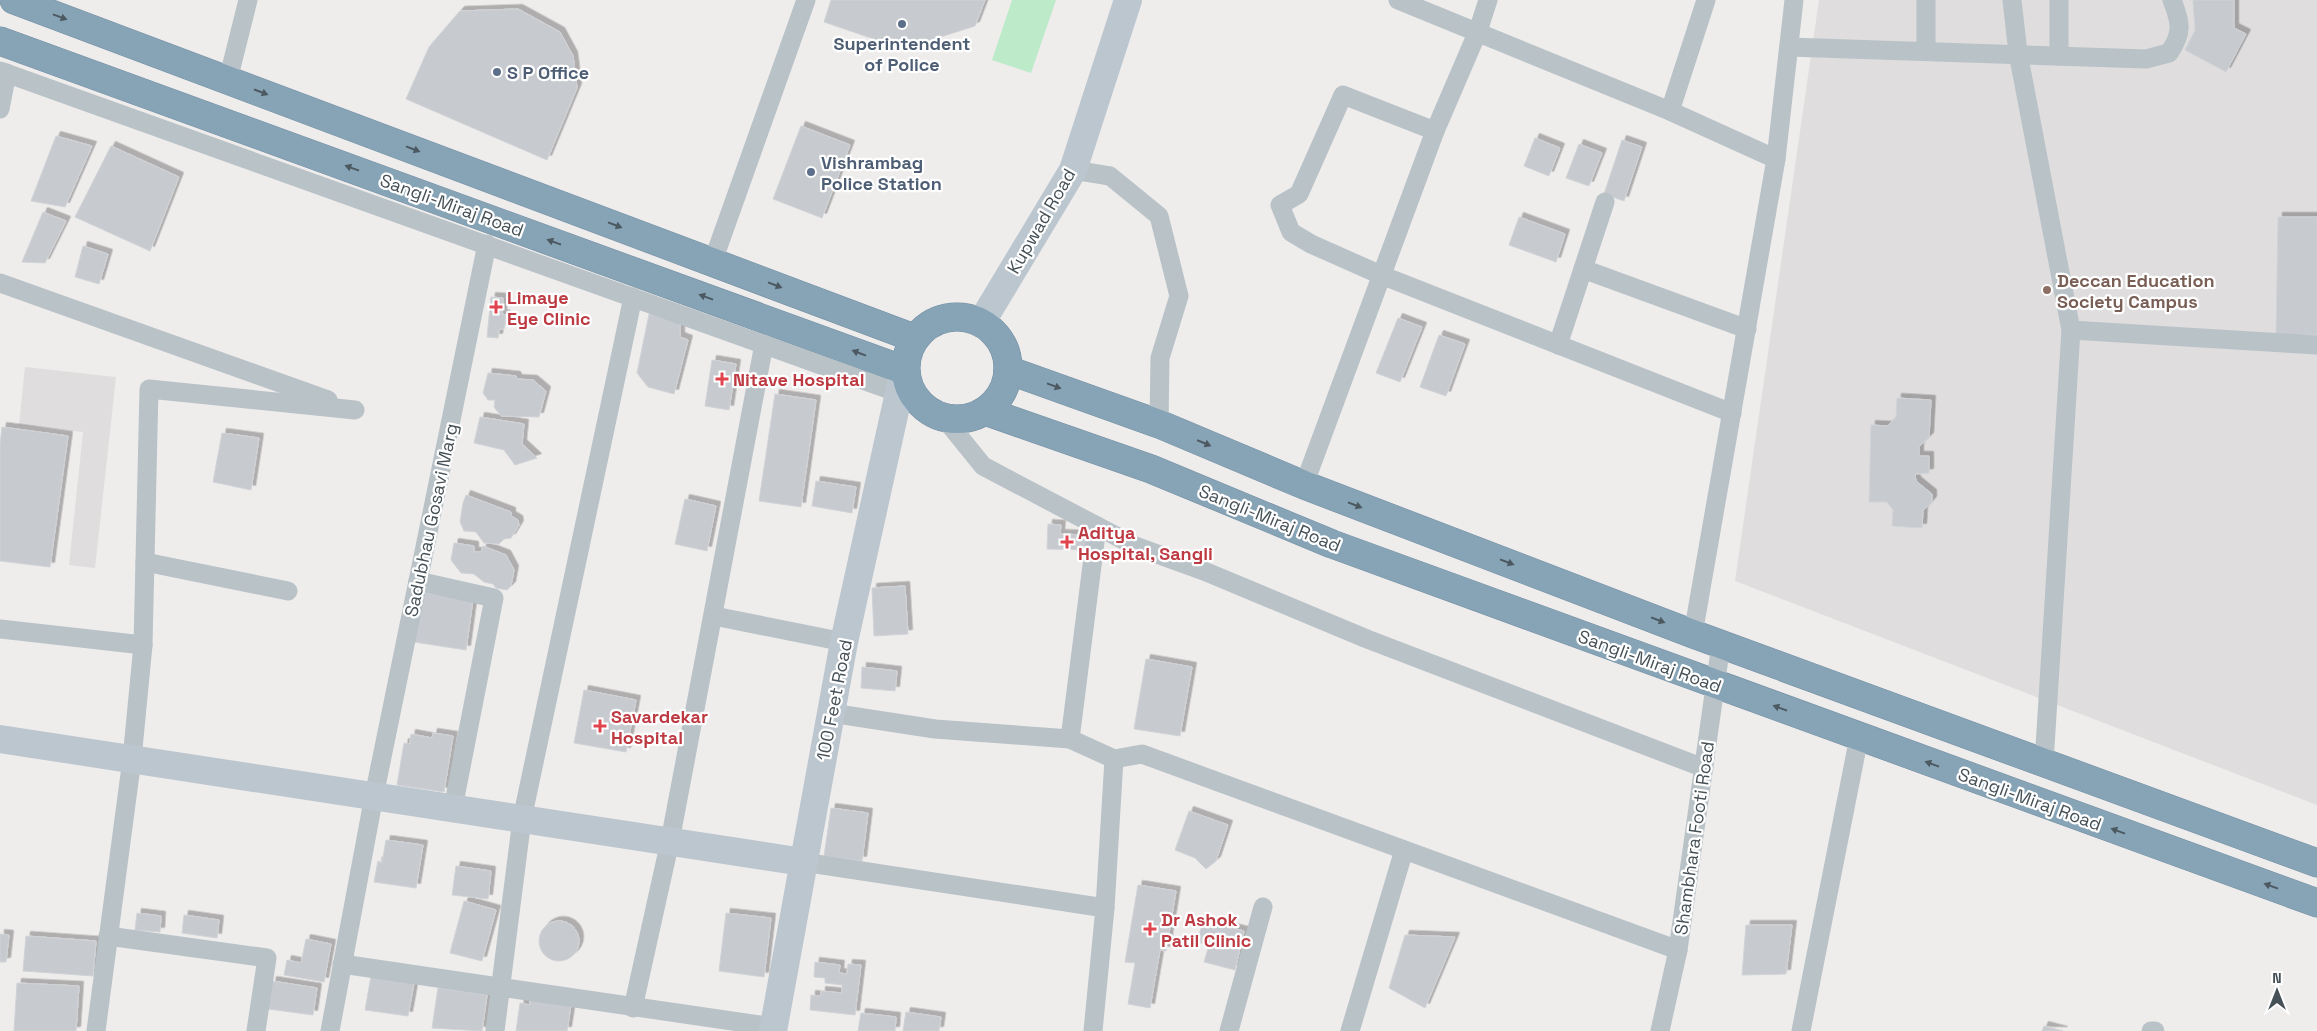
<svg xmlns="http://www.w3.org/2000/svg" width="2317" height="1031" font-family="'Space Grotesk',sans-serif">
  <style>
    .education { fill: #dfdddd }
    .green { fill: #bdeac9 }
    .building { fill: #c7cace; stroke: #d0d3d7; filter: url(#shadow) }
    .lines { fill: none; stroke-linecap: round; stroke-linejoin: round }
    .highway-casing { stroke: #738fa3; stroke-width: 29 }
    .street { stroke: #b8c2c7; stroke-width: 19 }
    .secondary { stroke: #bbc6cf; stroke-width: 28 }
    .highway { stroke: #87a4b7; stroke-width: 28 }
    .oneway { fill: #4c5961 }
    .service-dot { fill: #5c6f8a; stroke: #fff; stroke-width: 2 }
    .education-dot { fill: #8d6e63; stroke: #fff; stroke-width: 2 }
    .health-dot { fill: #e0444e; stroke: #fff; stroke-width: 2 }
    .labels { text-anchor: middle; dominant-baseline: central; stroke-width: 4.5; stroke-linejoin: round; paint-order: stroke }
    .service-label { font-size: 18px; font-weight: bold; fill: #4e5e75; stroke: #fff; text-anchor: start }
    .street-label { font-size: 18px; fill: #465157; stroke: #fff }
    .education-label { font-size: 18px; font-weight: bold; fill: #785e54; stroke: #fff; text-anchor: start }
    .health-label { font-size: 18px; font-weight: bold; fill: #be3a42; stroke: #fff; text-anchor: start }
  </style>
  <defs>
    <filter id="shadow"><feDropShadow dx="4.5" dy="-4.5" stdDeviation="0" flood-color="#0004"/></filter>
  </defs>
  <rect width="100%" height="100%" fill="#efecec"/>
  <!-- education -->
  <g class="education">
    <polygon points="1819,0 2317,0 2317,805 1735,581"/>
    <polygon points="25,367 116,377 95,568 69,565 83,432 19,425"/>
  </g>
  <!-- green -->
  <polygon class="green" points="1012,0 1056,0 1031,73 992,60"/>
  <!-- building -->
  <g class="building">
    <polygon points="831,0 985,0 975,26 903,49 824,22"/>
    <polygon points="2193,0 2234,0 2234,28 2246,34 2226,72 2185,50 2195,30"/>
    <polygon points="518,9 560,32 573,56 577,88 547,160 406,99 429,47 460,11"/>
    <polygon points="801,126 850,145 822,218 773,199"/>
    <polygon points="56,136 92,146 65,207 31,201"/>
    <polygon points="1535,138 1560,148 1549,176 1524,166"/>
    <polygon points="1622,140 1642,147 1624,201 1604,194"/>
    <polygon points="1579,144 1602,153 1589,186 1566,178"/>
    <polygon points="111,146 179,177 150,251 75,217"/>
    <polygon points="43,212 66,221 45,263 22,262"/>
    <polygon points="1519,217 1565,234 1556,262 1509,245"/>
    <polygon points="2278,217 2317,217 2317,335 2276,335"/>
    <polygon points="83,246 108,254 99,284 75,277"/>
    <polygon points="491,297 503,298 502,314 506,315 504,329 499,329 498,338 487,337"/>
    <polygon points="649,314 680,322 680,337 688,340 674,394 648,387 637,373"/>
    <polygon points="1398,318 1422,327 1400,382 1376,373"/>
    <polygon points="1439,335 1465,344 1446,396 1420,387"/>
    <polygon points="712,360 736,364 729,410 705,406"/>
    <polygon points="488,373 516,376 517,379 533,380 546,391 539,417 501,416 494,407 495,400 488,400 483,393"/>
    <polygon points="775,394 816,400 801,507 759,501"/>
    <polygon points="1897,398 1931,400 1929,437 1919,447 1919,456 1929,456 1929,473 1915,474 1916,481 1932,494 1932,501 1923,511 1922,528 1892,526 1893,510 1887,502 1869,502 1871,425 1888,426 1896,417"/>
    <polygon points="480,417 524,424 522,444 537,458 515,465 504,450 474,443"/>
    <polygon points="2,427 68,436 50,567 0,561 0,445"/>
    <polygon points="222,433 259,438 251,490 213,482"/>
    <polygon points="816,481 856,487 852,513 812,506"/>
    <polygon points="466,495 511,512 511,516 518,520 519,525 511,538 504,539 499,544 484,543 476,532 464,531 460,522 463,503"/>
    <polygon points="685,499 716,506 707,551 675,544"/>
    <polygon points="1048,524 1061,525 1060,534 1086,535 1086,550 1047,549"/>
    <polygon points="454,543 474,546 474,552 481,552 483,546 506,555 514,570 511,586 507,590 496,588 493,584 484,582 474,574 461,573 451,560"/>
    <polygon points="905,586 908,634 874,636 872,588"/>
    <polygon points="421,592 473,599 466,650 414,642"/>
    <polygon points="1146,659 1192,667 1180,736 1134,729"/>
    <polygon points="862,667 897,671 895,691 861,688"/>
    <polygon points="584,690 636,700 626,752 574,743"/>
    <polygon points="433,733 453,736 444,792 397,785 404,743 410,744 411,734 432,738"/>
    <polygon points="831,808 868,813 862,861 824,856"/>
    <polygon points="1189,811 1228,825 1216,861 1206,869 1195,858 1175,850"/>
    <polygon points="386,840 423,845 416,888 374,882 378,861 382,863"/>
    <polygon points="456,866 491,871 488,899 452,895"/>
    <polygon points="1138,885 1176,891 1166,951 1160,950 1150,1008 1128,1004 1135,963 1125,962"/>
    <polygon points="464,901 496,910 482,961 450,953"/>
    <polygon points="137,913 161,916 160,932 135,930"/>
    <polygon points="726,913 771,918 764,977 719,971"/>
    <polygon points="184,915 219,920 217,938 182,933"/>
    <polygon points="1203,921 1244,931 1235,970 1204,962 1209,945 1197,942"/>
    <circle cx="559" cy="941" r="20"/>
    <polygon points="1746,925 1792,925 1786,974 1742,975"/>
    <polygon points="0,934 9,935 6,962 0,962"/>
    <polygon points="1405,935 1455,937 1425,1008 1389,988"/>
    <polygon points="26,936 96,941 93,976 23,971"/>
    <polygon points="306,939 331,944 324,982 284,975 287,960 301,963"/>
    <polygon points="815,962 840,965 839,973 847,974 848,964 861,965 855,1015 810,1010 811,995 821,996 821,991 842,993 842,985 825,983 825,978 814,977"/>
    <polygon points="371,976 414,983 408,1016 365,1010"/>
    <polygon points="272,981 317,988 313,1015 268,1009"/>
    <polygon points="17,983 79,986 76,1031 14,1031"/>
    <polygon points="438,988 487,995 482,1031 432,1028"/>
    <polygon points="530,1000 571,1005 567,1031 516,1031 520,1003 530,1005"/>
    <polygon points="906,1012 941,1017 939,1031 903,1031"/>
    <polygon points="861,1013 896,1017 895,1031 858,1031"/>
    <polygon points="2044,1026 2063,1031 2042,1031"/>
  </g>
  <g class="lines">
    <defs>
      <g id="highway">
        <polyline points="14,0 914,338"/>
        <polyline points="0,41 904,370"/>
        <circle cx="957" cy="368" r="51"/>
        <polyline points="1008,370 1159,424 1304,485 1693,634 2317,863"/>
        <polyline points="985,411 1151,469 1332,544 2317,903"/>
      </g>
    </defs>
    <!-- highway casing -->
    <use href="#highway" class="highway-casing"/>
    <!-- street -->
    <g class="street">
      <polyline points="1398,0 1670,111 1776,159 1794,0"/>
      <polyline points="1926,0 1926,51"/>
      <polyline points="2012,0 2018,53 2071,330 2044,763"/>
      <path d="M1789 47 2146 59 2169 53C2183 33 2181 23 2172 0"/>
      <polyline points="2059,56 2059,0"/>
      <polyline points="0,71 899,393"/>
      <polyline points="228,80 248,0"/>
      <polyline points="0,109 7,73"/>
      <polyline points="1670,111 1706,0"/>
      <polyline points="1435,131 1343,95 1299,194 1280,205 1291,232 1311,244 1381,275 1732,413"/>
      <polyline points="1073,170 1110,176 1159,216 1179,296 1160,358 1159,424"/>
      <polyline points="713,261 806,0"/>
      <polyline points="1583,269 1747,329"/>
      <polyline points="0,283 328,400"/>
      <polyline points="2071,330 2317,345"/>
      <polyline points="1558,345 1605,202"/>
      <polyline points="945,419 983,466 1135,546 1204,571 1367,639 1704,768"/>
      <polyline points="1304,485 1435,131 1478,31 1488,0"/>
      <polyline points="1097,526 1070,739 1114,759 1105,908"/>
      <polyline points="145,562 288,591"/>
      <polyline points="418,581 494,598 453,808"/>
      <polyline points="714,616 844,642"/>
      <polyline points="0,629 143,645"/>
      <polyline points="1693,634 1776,159"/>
      <polyline points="831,713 935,729 1070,739"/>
      <polyline points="1114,759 1142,754 1678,950"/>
      <polyline points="803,862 1105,908 1093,1031"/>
      <polyline points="108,936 267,958 256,1031"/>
      <polyline points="342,964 773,1027"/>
      <polyline points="633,1008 670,841 764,344"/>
      <polyline points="96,1031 132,759 143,645 149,389 355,410"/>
      <polyline points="330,1031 374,796 487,244"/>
      <polyline points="495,1031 522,819 633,297"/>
      <polyline points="1229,1031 1263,907"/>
      <polyline points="1350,1031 1404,850"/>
      <polyline points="1660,1031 1678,950 1721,644"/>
      <polyline points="1801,1031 1859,737"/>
      <polyline points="2151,1031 2155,1031"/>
    </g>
    <!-- secondary -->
    <g class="secondary">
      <polyline points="981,323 1073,170 1128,0"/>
      <polyline points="0,739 803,862"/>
      <polyline points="773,1031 844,642 904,370"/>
    </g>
    <!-- highway -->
    <use href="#highway" class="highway"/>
  </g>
  <!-- one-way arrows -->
  <defs><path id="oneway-solid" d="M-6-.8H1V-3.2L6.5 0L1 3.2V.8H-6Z" transform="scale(1.25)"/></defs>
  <g class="oneway">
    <use href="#oneway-solid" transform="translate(60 17) rotate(20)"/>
    <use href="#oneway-solid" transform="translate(261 92) rotate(21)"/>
    <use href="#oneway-solid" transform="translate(413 149) rotate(21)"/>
    <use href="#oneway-solid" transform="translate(352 168) rotate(-160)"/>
    <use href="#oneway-solid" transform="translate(615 225) rotate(21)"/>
    <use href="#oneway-solid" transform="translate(554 242) rotate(-160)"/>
    <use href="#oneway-solid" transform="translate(775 285) rotate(21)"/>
    <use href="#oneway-solid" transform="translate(706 297) rotate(-160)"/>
    <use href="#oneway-solid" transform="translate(859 353) rotate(-159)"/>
    <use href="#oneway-solid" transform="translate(1054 386) rotate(20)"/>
    <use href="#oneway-solid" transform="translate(1204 443) rotate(23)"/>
    <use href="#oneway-solid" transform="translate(1355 505) rotate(21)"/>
    <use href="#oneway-solid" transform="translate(1507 562) rotate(21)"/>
    <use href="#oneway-solid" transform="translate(1658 620) rotate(21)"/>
    <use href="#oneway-solid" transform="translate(1780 708) rotate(-160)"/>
    <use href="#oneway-solid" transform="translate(1932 764) rotate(-160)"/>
    <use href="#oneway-solid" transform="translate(2118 831) rotate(-160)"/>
    <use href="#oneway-solid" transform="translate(2271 886) rotate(-160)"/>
  </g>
  <!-- markers -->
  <g class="service-dot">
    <circle cx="902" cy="24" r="5"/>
    <circle cx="497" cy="72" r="5"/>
    <circle cx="811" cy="172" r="5"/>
  </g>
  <circle class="education-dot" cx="2047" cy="290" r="5"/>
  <g class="health-dot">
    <path d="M493.5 299.5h5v5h5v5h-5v5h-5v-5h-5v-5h5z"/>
    <path d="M719.5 371.5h5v5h5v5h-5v5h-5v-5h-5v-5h5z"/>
    <path d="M1064.5 534.5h5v5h5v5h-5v5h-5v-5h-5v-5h5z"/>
    <path d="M597.5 718.5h5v5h5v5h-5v5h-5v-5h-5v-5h5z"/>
    <path d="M1147.5 921.5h5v5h5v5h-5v5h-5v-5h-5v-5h5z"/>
  </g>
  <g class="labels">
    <!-- service labels -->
    <g class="service-label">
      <text x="902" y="43" text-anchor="middle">Superintendent<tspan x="902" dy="21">of Police</tspan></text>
      <text x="507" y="72">S P Office</text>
      <text x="821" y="162">Vishrambag<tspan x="821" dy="21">Police Station</tspan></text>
    </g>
    <!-- street labels -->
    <g class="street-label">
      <text transform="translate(452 205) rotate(20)">Sangli-Miraj Road</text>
      <text transform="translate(1041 221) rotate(-60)">Kupwad Road</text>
      <text transform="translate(1270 518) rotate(22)">Sangli-Miraj Road</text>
      <text transform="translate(431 520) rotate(-78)">Sadubhau Gosavi Marg</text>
      <text transform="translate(1650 661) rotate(20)">Sangli-Miraj Road</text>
      <text transform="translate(834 700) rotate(-79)">100 Feet Road</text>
      <text transform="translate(2030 799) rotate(20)">Sangli-Miraj Road</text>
      <text transform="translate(1694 838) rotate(-82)">Shambhara Footi Road</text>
    </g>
    <!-- education labels -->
    <g class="education-label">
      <text x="2057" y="280">Deccan Education<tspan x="2057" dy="21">Society Campus</tspan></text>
    </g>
    <!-- health labels -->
    <g class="health-label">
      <text x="507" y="297">Limaye<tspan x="507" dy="21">Eye Clinic</tspan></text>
      <text x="733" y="379">Nitave Hospital</text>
      <text x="1078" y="532">Aditya<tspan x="1078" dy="21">Hospital, Sangli</tspan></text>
      <text x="611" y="716">Savardekar<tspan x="611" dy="21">Hospital</tspan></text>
      <text x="1161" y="919">Dr Ashok<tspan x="1161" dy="21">Patil Clinic</tspan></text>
    </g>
  </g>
  <!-- north arrow -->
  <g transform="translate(2277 991)" stroke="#ffffff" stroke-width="4" paint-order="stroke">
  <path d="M0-4L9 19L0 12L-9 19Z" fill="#465157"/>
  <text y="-8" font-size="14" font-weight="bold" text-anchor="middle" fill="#465157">N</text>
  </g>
</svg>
